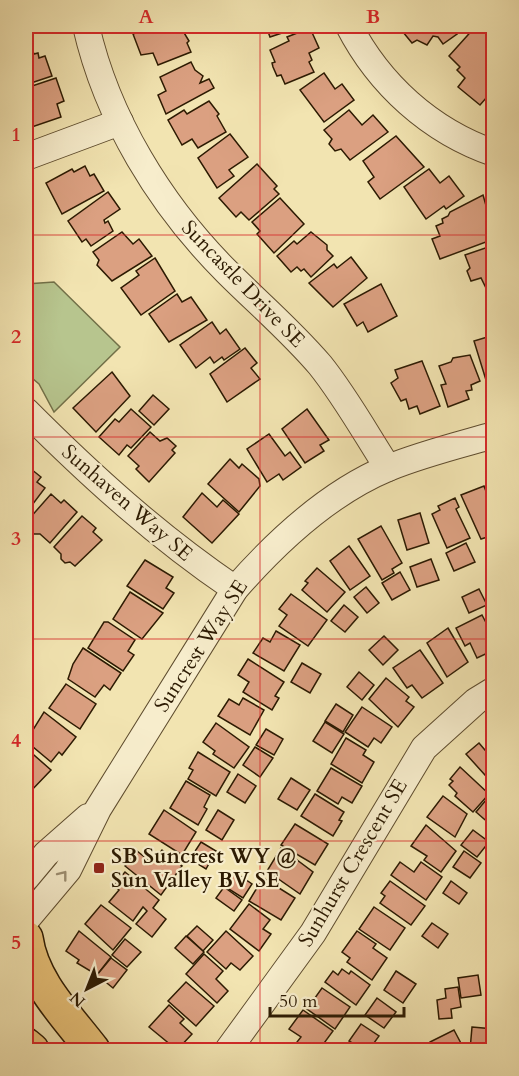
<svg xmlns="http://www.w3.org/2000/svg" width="519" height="1076" font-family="Cardo,serif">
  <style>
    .green { fill: #b7c58e; stroke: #727048; stroke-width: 1.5 }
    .building { fill: #dba081; stroke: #2c1a02; stroke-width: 1.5 }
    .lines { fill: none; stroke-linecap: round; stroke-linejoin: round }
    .minor-casing { stroke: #5e4c2e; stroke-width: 28 }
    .major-casing { stroke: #2c1a02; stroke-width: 36 }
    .minor { stroke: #f7edcc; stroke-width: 26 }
    .major { stroke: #e9c278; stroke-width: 33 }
    .oneway { stroke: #9c8e71 }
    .grid { fill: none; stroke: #d62828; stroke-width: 1.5; stroke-opacity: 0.55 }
    .poi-dot { fill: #8f2418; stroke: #f7edcc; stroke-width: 2 }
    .labels { text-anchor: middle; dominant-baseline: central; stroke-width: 4.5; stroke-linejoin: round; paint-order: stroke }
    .street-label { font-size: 21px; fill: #2c1a02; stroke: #f7edcc }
    .poi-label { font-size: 21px; font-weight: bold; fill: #2c1a02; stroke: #f7edcc; text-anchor: start }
    .neatline { fill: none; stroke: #d62828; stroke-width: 2 }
    .grid-label { font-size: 20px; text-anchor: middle; font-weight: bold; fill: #d62828 }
  </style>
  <rect width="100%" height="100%" fill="#f2e4b1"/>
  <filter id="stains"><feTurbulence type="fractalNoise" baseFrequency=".00333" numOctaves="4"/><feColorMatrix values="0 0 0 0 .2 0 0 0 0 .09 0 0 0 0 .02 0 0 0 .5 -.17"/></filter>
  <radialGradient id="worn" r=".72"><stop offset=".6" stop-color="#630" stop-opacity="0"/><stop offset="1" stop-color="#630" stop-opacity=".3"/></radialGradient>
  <!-- green -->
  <polygon class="green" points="54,282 120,347 54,412 39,384 26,373 26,284"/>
  <!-- building -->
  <g class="building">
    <polygon points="154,26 180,26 189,41 187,43 191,52 158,65 153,53 141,55 133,34"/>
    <polygon points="266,26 303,26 270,37"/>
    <polygon points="398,26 458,26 453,29 457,34 443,44 438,37 433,36 427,45 417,40 412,43"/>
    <polygon points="476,26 486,26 491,30 492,39 489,43 494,47 494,89 480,105 458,87 465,78 457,70 460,67 449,56"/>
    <polygon points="310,28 319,48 309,53 312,60 309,62 314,72 285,84 281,75 277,76 273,67 272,63 275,62 270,50 289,41 287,37"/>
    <polygon points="27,44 31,46 34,54 38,53 39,58 45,56 52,76 31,83 30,79 26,81"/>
    <polygon points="191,62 195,70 203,76 200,83 209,79 214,88 166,114 158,95 166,91 160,77"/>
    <polygon points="324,73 335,89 342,84 354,100 324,122 300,90"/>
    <polygon points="56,78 64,101 57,104 61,117 26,129 26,88"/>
    <polygon points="209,101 219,114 217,116 226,132 198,148 192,139 182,145 168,120 184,110 187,114"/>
    <polygon points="349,110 362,125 373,115 388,132 350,160 341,149 335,151 329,144 332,139 324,130"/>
    <polygon points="230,134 248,157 229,170 234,176 217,188 198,158"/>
    <polygon points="396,136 424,167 380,199 368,182 374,177 363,161"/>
    <polygon points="257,164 277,186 274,189 279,194 249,220 241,212 236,217 219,198"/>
    <polygon points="85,166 90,176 94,174 104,191 62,214 46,183 72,169 74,172"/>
    <polygon points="429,169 440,183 449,176 464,196 446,209 444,206 426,219 404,187"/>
    <polygon points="108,192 120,209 104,220 105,223 108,221 113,231 91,246 86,239 82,242 68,221"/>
    <polygon points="483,195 489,216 494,214 494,239 440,259 432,239 440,236 436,226 443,223 442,219 448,216 450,212"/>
    <polygon points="280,198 304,224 274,253 257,234 260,231 252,222"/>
    <polygon points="122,232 133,244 139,239 152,256 112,281 97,265 99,260 93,252"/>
    <polygon points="311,232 327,245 327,250 333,256 311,277 304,269 301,271 297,267 291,272 277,256 294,241 297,244"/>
    <polygon points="494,245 494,285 486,288 481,278 471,281 467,271 470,268 465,255"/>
    <polygon points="351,257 367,278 333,307 309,283 334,264 337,268"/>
    <polygon points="155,258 175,291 141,315 121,288 139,275 136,271"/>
    <polygon points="381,284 397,316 368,332 363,322 357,326 344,304"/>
    <polygon points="177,294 182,302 191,297 207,320 169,342 149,314"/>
    <polygon points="212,322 220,334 226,329 240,349 224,360 222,357 214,363 210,357 196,368 180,345"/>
    <polygon points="494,335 494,389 489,390 474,341"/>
    <polygon points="245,348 257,363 251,368 260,379 227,402 210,374"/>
    <polygon points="470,355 480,381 471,385 472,390 466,391 469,399 448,407 441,385 446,384 439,366 451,362 453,358"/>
    <polygon points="422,361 440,406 420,414 417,406 409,409 406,399 401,401 391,383 398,378 395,370"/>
    <polygon points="112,372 130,396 96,432 73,408"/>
    <polygon points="153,395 169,409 154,425 139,411"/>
    <polygon points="131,409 151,427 131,448 127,445 119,455 99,437 115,419 119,422"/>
    <polygon points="307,409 329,440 320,445 324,451 305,463 282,429"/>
    <polygon points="150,432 160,441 167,438 176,446 172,450 175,453 149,482 136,469 139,466 128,456"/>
    <polygon points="269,434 285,456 290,452 301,467 283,480 279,474 267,482 247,449"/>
    <polygon points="230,459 239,468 242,464 259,479 260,486 239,512 208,484"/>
    <polygon points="26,465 41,477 37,482 45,488 26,513"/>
    <polygon points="484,486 487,494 494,492 494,535 481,539 461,495"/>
    <polygon points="202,493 217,507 223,500 239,514 212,543 183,517"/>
    <polygon points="51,494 61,503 64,500 77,512 50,543 40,534 34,534 30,530 29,519"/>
    <polygon points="455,498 459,507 456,509 470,538 447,548 432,514 440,510 438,506"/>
    <polygon points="420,513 429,543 407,550 398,520"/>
    <polygon points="82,516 96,528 93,532 102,540 75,566 70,562 65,563 61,559 61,554 54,547"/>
    <polygon points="381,526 402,563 392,569 394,573 382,580 358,539"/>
    <polygon points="466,543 475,562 454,571 446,553"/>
    <polygon points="349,546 370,576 350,590 330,561"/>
    <polygon points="431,559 439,580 417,587 410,567"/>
    <polygon points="145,560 173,577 166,588 174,593 163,609 127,586"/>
    <polygon points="317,568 345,592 327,612 302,590 308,583 305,581"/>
    <polygon points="400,572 410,590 392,600 382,583"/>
    <polygon points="366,587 379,603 367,613 354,597"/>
    <polygon points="479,589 487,605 469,613 462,597"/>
    <polygon points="130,592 163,613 142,639 113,619"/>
    <polygon points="291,594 327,620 308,646 279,626 287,615 279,609"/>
    <polygon points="344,605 358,617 345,632 331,621"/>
    <polygon points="482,615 494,638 494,650 477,658 470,643 465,646 456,628"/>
    <polygon points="104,622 108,622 135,640 128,651 134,655 123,671 88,648"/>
    <polygon points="448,628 468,662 447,677 427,643"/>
    <polygon points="276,631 300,645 284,671 253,653 263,638 270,642"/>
    <polygon points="384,636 398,650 383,665 369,650"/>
    <polygon points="83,648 121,673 110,690 104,685 95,697 68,679 73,664"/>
    <polygon points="420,650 443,683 422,698 412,685 407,688 393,668"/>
    <polygon points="248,659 284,682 275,696 279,698 272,710 243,692 249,682 238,675"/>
    <polygon points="302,663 321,674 310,693 291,682"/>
    <polygon points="359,672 374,685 362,700 347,687"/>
    <polygon points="386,678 409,697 406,701 414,707 398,727 369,699"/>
    <polygon points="66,684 96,704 80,729 49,708"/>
    <polygon points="243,698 264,710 250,735 218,716 229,699 239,705"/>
    <polygon points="336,704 353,715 343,732 325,721"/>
    <polygon points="362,707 392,727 381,743 374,738 368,747 345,732"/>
    <polygon points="44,712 76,737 62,755 59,752 51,762 26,741"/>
    <polygon points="325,722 344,734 332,753 313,741"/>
    <polygon points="216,723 249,747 234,768 213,754 215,751 203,742"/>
    <polygon points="266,729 283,739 274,755 256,745"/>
    <polygon points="346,738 366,750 363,755 374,762 362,783 331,764"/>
    <polygon points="479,743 490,756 494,753 494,785 466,754"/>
    <polygon points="255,747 273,758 260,777 243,765"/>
    <polygon points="26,748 51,770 29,793 26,790"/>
    <polygon points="198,752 230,772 216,796 188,779 193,770 189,768"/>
    <polygon points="460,767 489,794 473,812 455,796 457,793 449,785 453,781 450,779"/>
    <polygon points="331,768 362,786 352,803 342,797 338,804 317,791"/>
    <polygon points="238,774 256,786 245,803 227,792"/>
    <polygon points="291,778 310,790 297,810 278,799"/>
    <polygon points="186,781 210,795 204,807 207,809 198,825 170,808"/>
    <polygon points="315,794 344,812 339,820 342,821 333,836 301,816"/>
    <polygon points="443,796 467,814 455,837 427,817"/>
    <polygon points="486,800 494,807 494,822 491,825 476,812"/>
    <polygon points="164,810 196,832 182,855 149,834"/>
    <polygon points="218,810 234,820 222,840 206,830"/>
    <polygon points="295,824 328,844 315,865 281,845"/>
    <polygon points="426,825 456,851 441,872 424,860 427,856 411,846"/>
    <polygon points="473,830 489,842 477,857 461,845"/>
    <polygon points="201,842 216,851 206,869 190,859"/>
    <polygon points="281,848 313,872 300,894 267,871"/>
    <polygon points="162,850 182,866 161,895 125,866 137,851 152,863"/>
    <polygon points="464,851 481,863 470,878 453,867"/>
    <polygon points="400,862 414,872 421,862 442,877 426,900 391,875"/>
    <polygon points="233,871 252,884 243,898 224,886"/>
    <polygon points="125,872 159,900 153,908 166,919 152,937 136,924 147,911 143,907 133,921 109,902 119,890 114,885"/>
    <polygon points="263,878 295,898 281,920 249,901"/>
    <polygon points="390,881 425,906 411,925 380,903 385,896 381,893"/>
    <polygon points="451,881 467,893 459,904 443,893"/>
    <polygon points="224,887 242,900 234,911 216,898"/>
    <polygon points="249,904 270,920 263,929 271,934 259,951 230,929"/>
    <polygon points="101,905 131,928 113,950 85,924"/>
    <polygon points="374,907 405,928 390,950 359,929"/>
    <polygon points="432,923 448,934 438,948 422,936"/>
    <polygon points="197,926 213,940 203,951 187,936"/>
    <polygon points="79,931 111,957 97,975 77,963 79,960 66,951"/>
    <polygon points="226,931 253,956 240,970 231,963 226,969 207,952"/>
    <polygon points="357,931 376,944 373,948 387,958 372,980 347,962 350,958 342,952"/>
    <polygon points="186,936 204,952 193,964 175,948"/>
    <polygon points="125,939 141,952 127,967 112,955"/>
    <polygon points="204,954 223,971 216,979 228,991 217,1003 186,974"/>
    <polygon points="111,958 127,970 113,988 97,975"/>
    <polygon points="342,969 349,974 351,971 370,985 356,1005 325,982 333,971 338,975"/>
    <polygon points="396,971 416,984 403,1003 384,990"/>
    <polygon points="478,975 481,995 461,998 458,978"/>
    <polygon points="186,982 214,1006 196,1026 168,1001"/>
    <polygon points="458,987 461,1007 451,1009 452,1018 439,1019 437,1000 446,998 445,989"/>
    <polygon points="322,988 350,1007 335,1029 307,1009"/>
    <polygon points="377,998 396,1012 384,1028 365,1015"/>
    <polygon points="169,1005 184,1019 180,1023 192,1034 177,1050 149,1027"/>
    <polygon points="303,1010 333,1031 319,1050 308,1050 297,1042 301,1037 289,1029"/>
    <polygon points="361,1024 379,1036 369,1050 363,1050 349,1041"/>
    <polygon points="472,1027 494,1029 494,1050 470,1050"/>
    <polygon points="454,1030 464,1049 431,1050 430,1042"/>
  </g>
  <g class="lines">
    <defs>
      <g id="minor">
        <path d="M86 26C107 118 160 205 227 272 258 303 291 331 320 365 345 396 366 434 388 468"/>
        <path d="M349 26C379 84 430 131 494 153"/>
        <polyline points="26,157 120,122"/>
        <path d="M26 411C92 477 157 536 235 589"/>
        <polyline points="26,878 46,854 88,817"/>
        <path d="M26 920 68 870 98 809 235 589C277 541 328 493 388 468 422 454 459 445 494 435"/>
        <polyline points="228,1050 313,933 424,748 476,701 494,690"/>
      </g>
      <g id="major">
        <path d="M26 938C32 982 67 1016 93 1050"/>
        <polyline points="26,1045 32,1050"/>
      </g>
    </defs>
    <!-- minor casing -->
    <use href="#minor" class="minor-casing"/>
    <!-- major casing -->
    <use href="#major" class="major-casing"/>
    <!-- minor -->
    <use href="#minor" class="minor"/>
    <!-- major -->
    <use href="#major" class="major"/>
  </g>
  <!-- one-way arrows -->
  <defs><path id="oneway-chevron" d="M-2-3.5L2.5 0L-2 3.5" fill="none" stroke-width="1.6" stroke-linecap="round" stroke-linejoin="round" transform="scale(1.5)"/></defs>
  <use class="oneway" href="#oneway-chevron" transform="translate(63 875) rotate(-52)"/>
  <!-- grid -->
  <path class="grid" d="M260 26V1050M26 235H494M26 437H494M26 639H494M26 841H494"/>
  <!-- markers -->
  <rect class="poi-dot" x="93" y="862" width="12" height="12" rx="3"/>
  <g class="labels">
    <!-- street labels -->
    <g class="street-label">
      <text transform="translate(243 284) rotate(46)">Suncastle Drive SE</text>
      <text transform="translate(127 503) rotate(41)">Sunhaven Way SE</text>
      <text transform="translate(201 646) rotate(-57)">Suncrest Way SE</text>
      <text transform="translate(353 863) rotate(-59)">Sunhurst Crescent SE</text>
    </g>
    <!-- poi labels -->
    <g class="poi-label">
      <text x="111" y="856">SB Suncrest WY @<tspan x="111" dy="24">Sun Valley BV SE</tspan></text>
    </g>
  </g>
  <!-- margin -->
  <rect width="519" height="1076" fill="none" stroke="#f2e4b1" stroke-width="66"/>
  <!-- north arrow -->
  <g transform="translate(87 989) rotate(222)" stroke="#f7edcc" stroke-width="4.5" paint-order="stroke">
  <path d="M0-4.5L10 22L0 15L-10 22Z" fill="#2c1a02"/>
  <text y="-9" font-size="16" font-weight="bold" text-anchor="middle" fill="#2c1a02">N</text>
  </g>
  <!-- scale -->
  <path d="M270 1007v9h134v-9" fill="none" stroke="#2c1a02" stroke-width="3"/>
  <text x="279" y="1007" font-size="18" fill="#2c1a02" stroke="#f7edcc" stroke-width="4.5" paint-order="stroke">50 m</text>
  <rect x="33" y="33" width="453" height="1010" class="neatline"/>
  <g class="grid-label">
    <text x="146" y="23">A</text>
    <text x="373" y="23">B</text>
    <text x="16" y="141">1</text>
    <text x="16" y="343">2</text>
    <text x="16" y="545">3</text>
    <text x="16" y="747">4</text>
    <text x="16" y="949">5</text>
  </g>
  <rect width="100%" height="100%" filter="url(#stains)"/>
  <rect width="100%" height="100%" fill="url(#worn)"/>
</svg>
